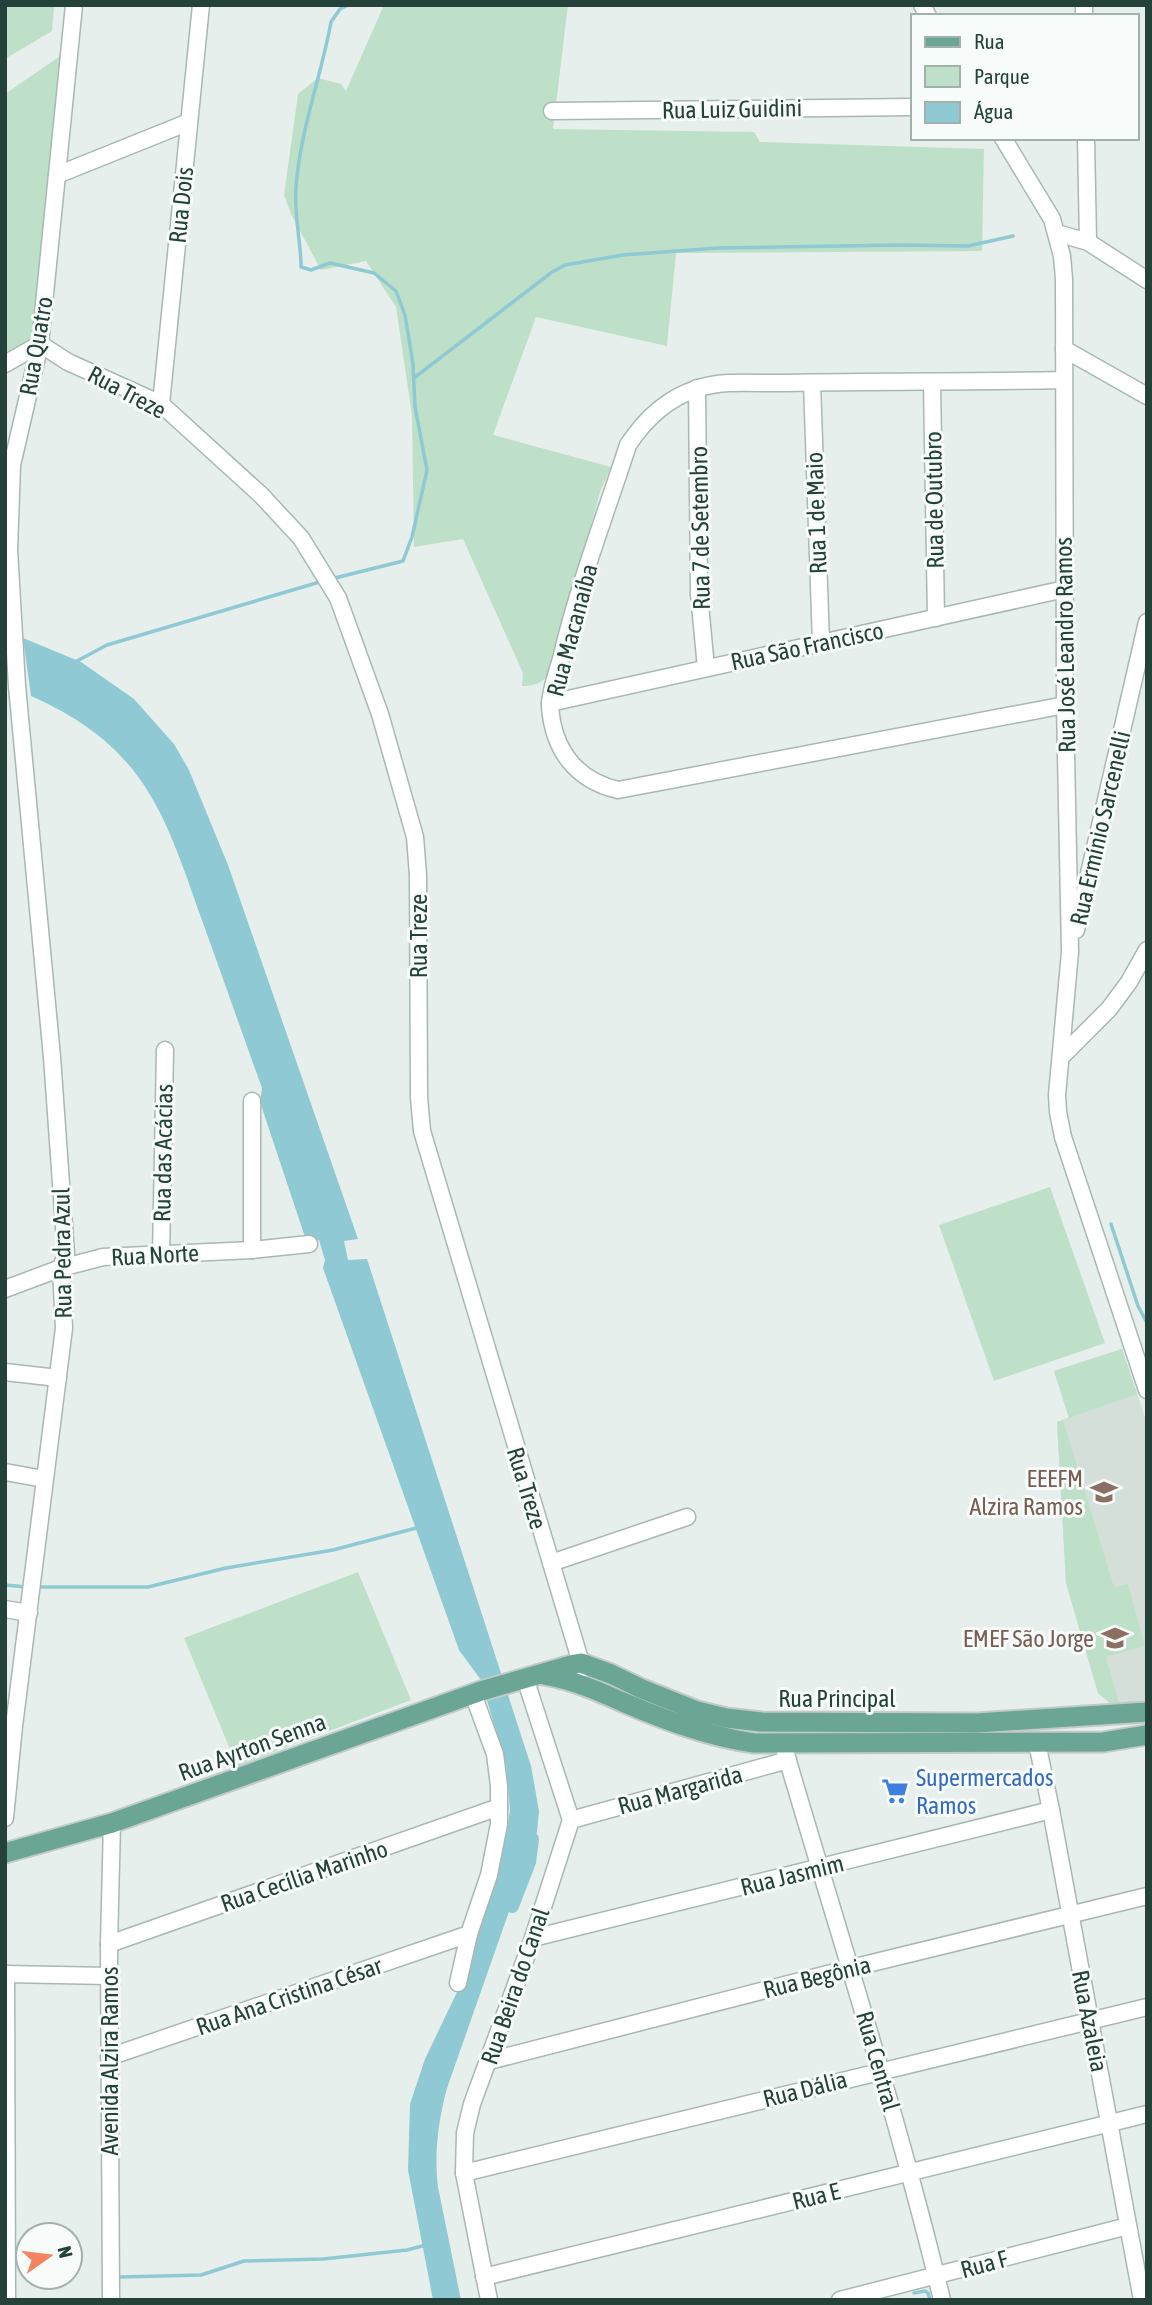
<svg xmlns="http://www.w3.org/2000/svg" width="1152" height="2305" font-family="'Asap Condensed',sans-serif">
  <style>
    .built { fill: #d4dfda }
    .green { fill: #bfe0c8 }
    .water { fill: #8ec9d4 }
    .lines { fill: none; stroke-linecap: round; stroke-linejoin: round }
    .stream { stroke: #8ec9d4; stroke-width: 3.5 }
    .canal { stroke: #8ec9d4; stroke-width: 14 }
    .minor-casing { stroke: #a8b8b2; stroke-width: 19 }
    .major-casing { stroke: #c2cac8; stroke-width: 23 }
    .minor { stroke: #fff; stroke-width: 16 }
    .major { stroke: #6aa596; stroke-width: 19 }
    .labels { text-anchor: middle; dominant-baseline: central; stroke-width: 6; stroke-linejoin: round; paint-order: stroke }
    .street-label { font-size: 24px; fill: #24423a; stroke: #f7fbf9 }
    .education-label { font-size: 24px; fill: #785e54; stroke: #f7fbf9; text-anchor: end }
    .shop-label { font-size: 24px; fill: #366cbe; stroke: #f7fbf9; text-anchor: start }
  </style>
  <rect width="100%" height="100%" fill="#e6efeb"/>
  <!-- built -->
  <polygon class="built" points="1122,1349 1147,1423 1147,1706 1121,1710 1098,1693 1066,1583 1057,1422 1069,1417 1054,1371"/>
  <!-- green -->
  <g class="green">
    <polygon points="5,5 56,5 54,8 52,31 5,59"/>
    <path d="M384 5H568L553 129 754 132 760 142 984 149 982 251 676 253 667 346 536 317 493 435 611 467 600 492 554 669C546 680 536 687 522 686L523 673 463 539 414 547 412 415 396 307 366 261 321 270 291 214 284 195 298 94 318 78 341 84 346 91Z"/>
    <polygon points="66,52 33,338 5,356 5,94"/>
    <polygon points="1050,1187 1105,1343 994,1381 939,1225"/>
    <polygon points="1122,1349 1137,1394 1069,1418 1054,1371"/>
    <polygon points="1063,1420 1114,1587 1128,1584 1145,1646 1106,1657 1121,1710 1116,1709 1098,1693 1066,1583 1057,1422"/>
    <polygon points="358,1572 411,1700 237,1766 184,1638"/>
  </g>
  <!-- water -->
  <path class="water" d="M23 638 81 662 134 699 174 744 189 770 228 865 358 1239 344 1241 348 1260 367 1259 531 1766 539 1811 537 1832 447 2088C438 2122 434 2153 438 2187L461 2300H433L408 2170 410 2104 425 2059 458 1990 507 1832 510 1810 506 1765 481 1680 459 1650 323 1268 325 1260 319 1240 309 1244 305 1237 260 1102 262 1088C242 1033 223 978 203 923 164 813 146 747 31 696Z"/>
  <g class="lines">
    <!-- stream -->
    <g class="stream">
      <polyline points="414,378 552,272 565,265 623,255 718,248 900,245 968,246 1013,236"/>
      <path d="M331 579 403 561 412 537 427 470 415 407 413 364 405 315 396 291 374 273 330 263 311 270 301 267V263C300 238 294 213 296 187 300 131 321 77 331 22L340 9 348 5"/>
      <polyline points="75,662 107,645 323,581"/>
      <polyline points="1111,1224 1138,1306 1147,1323"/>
      <polyline points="5,1585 27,1587"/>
      <polyline points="35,1587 148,1587 226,1568 333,1550 420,1527"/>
      <polyline points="120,2277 201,2275 244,2261 323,2259 407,2250 426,2245"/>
      <polyline points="914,2293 925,2291 928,2293 930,2300"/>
    </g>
    <!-- canal -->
    <polyline class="canal" points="512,1906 529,1862 532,1839"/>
    <defs>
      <g id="minor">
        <polyline points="922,5 928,16"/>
        <polyline points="1084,5 1084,16"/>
        <polyline points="552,111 912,107"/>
        <polyline points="1003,138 1052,219 1062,256 1064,279 1065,705 1070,952 1057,1095 1058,1112 1063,1137 1147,1390"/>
        <polyline points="1086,138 1088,242"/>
        <polyline points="57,175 189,122"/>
        <polyline points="1057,233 1088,242 1147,280"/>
        <polyline points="40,344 68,362 161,404 261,495 301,538 338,598 380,714 415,837 418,875 419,1097 422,1131 581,1663 579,1672"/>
        <polyline points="1064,349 1147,396"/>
        <polyline points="5,364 40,344"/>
        <path d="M1063 380C971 382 878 381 786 383 757 384 725 379 696 389 666 399 645 419 628 445 605 516 578 586 561 659 557 673 550 691 550 706 553 749 575 780 618 790L1065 705"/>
        <polyline points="812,383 821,643"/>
        <polyline points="932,383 936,618"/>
        <polyline points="697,388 699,594 706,668"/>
        <polyline points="161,404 201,5"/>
        <polyline points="550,703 1065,589"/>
        <polyline points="1076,930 1147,622"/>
        <polyline points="1062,1056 1109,1009 1129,982 1147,950"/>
        <polyline points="252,1101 252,1250"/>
        <polyline points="161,1255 165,1050"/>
        <polyline points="5,1289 61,1268 103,1257 252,1250 309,1244"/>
        <polyline points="5,1372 58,1378"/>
        <polyline points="5,1472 44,1479"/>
        <polyline points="551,1563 687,1517"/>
        <polyline points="5,1609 29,1613"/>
        <polyline points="1037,1743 1051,1810 1142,2300"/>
        <path d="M783 1744C837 1929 897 2112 942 2300"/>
        <polyline points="5,1818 14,1726 64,1328 61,1268 66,1254 52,1057 17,686 9,550 12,465 40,344 74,5"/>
        <polyline points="571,1820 788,1760"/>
        <polyline points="533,1938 1051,1810"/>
        <polyline points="109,1944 499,1807"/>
        <polyline points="5,1974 109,1976"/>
        <polyline points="6,1974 7,2300"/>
        <polyline points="458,1983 469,1934 489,1875 499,1824 499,1786 495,1754 473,1694"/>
        <polyline points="109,2057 469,1934"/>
        <polyline points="489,2061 851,1968 1147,1896"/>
        <polyline points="464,2173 1147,2007"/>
        <polyline points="484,2277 1147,2114"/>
        <polyline points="111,2300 109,1944 112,1823"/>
        <polyline points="489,2300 464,2173 465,2133 472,2104 533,1938 571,1820 525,1678"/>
        <polyline points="840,2300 1128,2226"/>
      </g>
      <g id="major">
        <path d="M544 1675C573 1680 598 1691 625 1703 667 1721 710 1737 754 1743L1103 1742 1147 1735"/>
        <polyline points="5,1853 112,1823 481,1691 575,1664 581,1663 611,1674 642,1689 697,1711 726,1718 761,1722 977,1723 1147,1712"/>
      </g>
    </defs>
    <!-- minor casing -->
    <use href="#minor" class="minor-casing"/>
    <!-- major casing -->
    <use href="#major" class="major-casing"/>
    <!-- minor -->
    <use href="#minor" class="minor"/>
    <!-- major -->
    <use href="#major" class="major"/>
  </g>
  <!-- icons -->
  <defs>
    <symbol id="school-bare" viewBox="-9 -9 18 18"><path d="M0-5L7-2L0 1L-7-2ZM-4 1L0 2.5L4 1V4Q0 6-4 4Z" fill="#8d6e63" stroke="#f7fbf9" stroke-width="2.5" paint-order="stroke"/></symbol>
    <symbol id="supermarket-bare" viewBox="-9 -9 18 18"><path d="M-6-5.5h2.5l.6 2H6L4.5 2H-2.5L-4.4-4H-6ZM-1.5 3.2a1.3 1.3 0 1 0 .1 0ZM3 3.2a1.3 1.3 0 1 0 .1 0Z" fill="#3f7fe0" stroke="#f7fbf9" stroke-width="2.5" paint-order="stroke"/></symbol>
  </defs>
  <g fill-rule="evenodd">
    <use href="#school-bare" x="1085" y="1473" width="38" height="38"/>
    <use href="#school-bare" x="1096" y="1619" width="38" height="38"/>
    <use href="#supermarket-bare" x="876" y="1772" width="38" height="38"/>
  </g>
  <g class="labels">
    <!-- street labels -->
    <g class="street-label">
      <text transform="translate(732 109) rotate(-1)">Rua Luiz Guidini</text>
      <text transform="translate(181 205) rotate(-84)">Rua Dois</text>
      <text transform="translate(36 346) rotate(-80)">Rua Quatro</text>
      <text transform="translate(127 392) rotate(28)">Rua Treze</text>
      <text transform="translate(934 500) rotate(-91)">Rua de Outubro</text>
      <text transform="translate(816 513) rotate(-92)">Rua 1 de Maio</text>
      <text transform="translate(700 528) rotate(-91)">Rua 7 de Setembro</text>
      <text transform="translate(572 630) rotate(-75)">Rua Macanaíba</text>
      <text transform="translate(1065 645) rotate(-91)">Rua José Leandro Ramos</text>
      <text transform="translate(807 646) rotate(-12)">Rua São Francisco</text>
      <text transform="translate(1100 828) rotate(-77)">Rua Ermínio Sarcenelli</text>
      <text transform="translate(418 936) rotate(-90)">Rua Treze</text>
      <text transform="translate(163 1153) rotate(-89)">Rua das Acácias</text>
      <text transform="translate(62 1253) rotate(-91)">Rua Pedra Azul</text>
      <text transform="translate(155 1255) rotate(-3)">Rua Norte</text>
      <text transform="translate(527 1488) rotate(73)">Rua Treze</text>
      <text x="837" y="1698">Rua Principal</text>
      <text transform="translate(252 1747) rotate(-20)">Rua Ayrton Senna</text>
      <text transform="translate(680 1790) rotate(-15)">Rua Margarida</text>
      <text transform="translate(792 1875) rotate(-14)">Rua Jasmim</text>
      <text transform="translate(304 1876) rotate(-19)">Rua Cecília Marinho</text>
      <text transform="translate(817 1977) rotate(-14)">Rua Begônia</text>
      <text transform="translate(515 1986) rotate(-71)">Rua Beira do Canal</text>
      <text transform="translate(289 1996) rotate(-19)">Rua Ana Cristina César</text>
      <text transform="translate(1090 2021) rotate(79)">Rua Azaleia</text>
      <text transform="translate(109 2061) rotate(-90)">Avenida Alzira Ramos</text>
      <text transform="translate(878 2061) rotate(74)">Rua Central</text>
      <text transform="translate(805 2089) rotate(-14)">Rua Dália</text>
      <text transform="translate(816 2196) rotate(-14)">Rua E</text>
      <text transform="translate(984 2264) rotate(-15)">Rua F</text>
    </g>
    <!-- education labels -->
    <g class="education-label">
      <text x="1083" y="1478">EEEFM<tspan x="1083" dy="28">Alzira Ramos</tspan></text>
      <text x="1094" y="1638">EMEF São Jorge</text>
    </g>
    <!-- shop labels -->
    <g class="shop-label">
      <text x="916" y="1777">Supermercados<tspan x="916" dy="28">Ramos</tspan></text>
    </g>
  </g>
  <!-- border -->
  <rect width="1152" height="2305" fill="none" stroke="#24423a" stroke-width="14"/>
  <!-- legend -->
  <rect x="911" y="14" width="228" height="126" fill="#f7fbf9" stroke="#a3b1ad" stroke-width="2"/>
  <rect x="925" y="37" width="35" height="10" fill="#6aa596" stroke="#a3b1ad" stroke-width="2"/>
  <text x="974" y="49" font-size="21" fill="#24423a">Rua</text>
  <rect x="925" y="66" width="35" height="21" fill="#bfe0c8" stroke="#a3b1ad" stroke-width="2"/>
  <text x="974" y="84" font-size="21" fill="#24423a">Parque</text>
  <rect x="925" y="102" width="35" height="21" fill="#8ec9d4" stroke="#a3b1ad" stroke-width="2"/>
  <text x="974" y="119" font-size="21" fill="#24423a">Água</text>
  <!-- north arrow -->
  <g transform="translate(49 2256) rotate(76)"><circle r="33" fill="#f7fbf9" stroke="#a3b1ad" stroke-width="2"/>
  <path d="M0-5L12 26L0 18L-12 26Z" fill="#f4845f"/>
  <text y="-10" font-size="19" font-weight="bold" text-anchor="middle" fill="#24423a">N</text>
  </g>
</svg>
